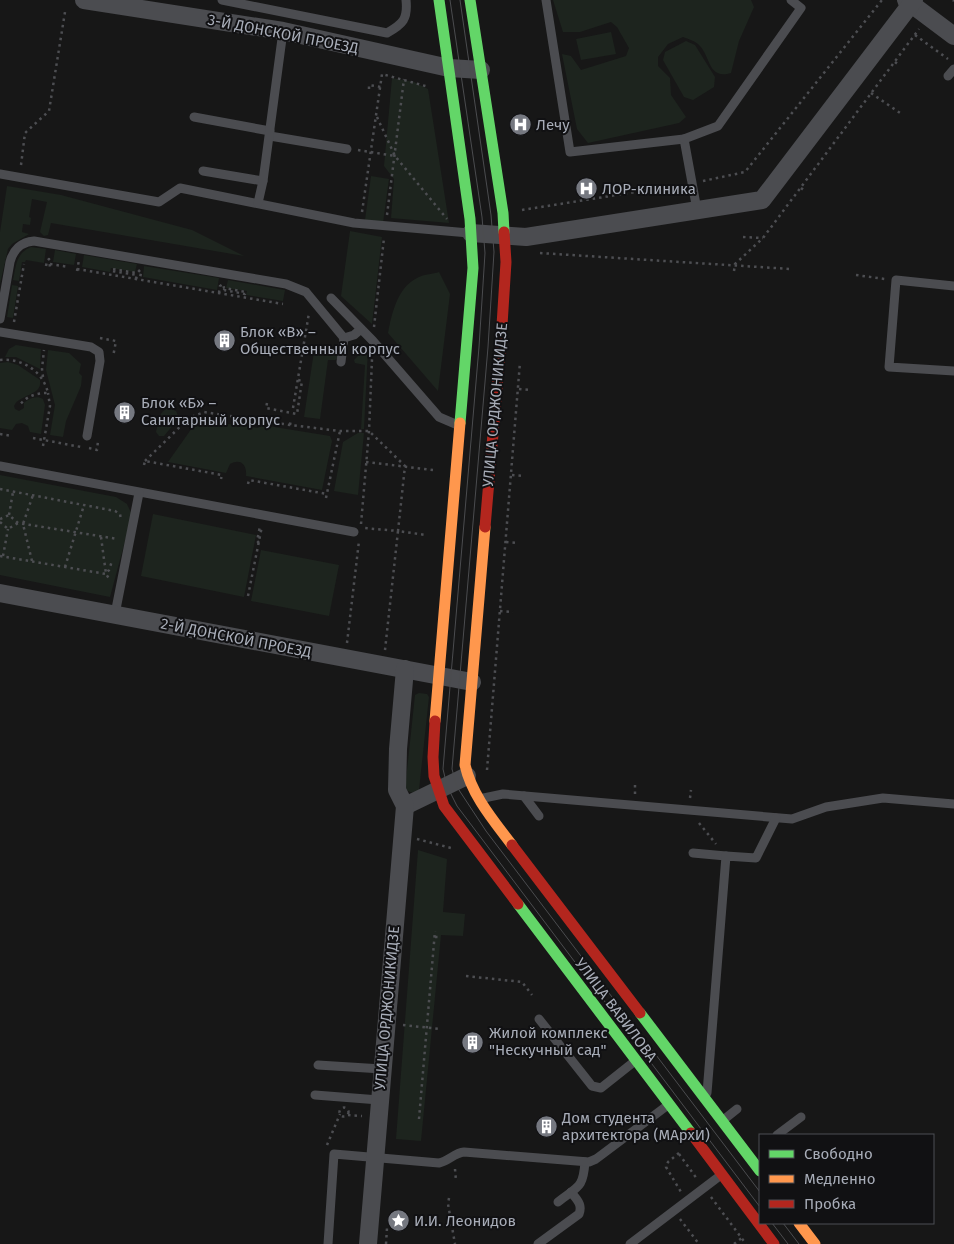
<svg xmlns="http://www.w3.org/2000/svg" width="954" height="1244" font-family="'Fira Sans',sans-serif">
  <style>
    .green { fill: #1d241e }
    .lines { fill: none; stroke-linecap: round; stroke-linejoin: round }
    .path { stroke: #4d4e52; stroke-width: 2.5; stroke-dasharray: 2.5 4; stroke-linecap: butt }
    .lane { stroke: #4b4c50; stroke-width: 9 }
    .street { stroke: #4b4c50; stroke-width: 18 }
    .fast { stroke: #63d668; stroke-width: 11 }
    .slow { stroke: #ff974d; stroke-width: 11 }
    .jam { stroke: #b3261e; stroke-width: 11 }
    .tram { stroke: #4b4c4f; stroke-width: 1 }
    .labels { text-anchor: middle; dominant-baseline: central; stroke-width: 4; stroke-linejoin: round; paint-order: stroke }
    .street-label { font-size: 15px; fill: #a8adb8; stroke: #111113 }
    .poi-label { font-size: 15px; fill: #a8adb8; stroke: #111113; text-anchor: start }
  </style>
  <rect width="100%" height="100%" fill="#171717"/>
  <!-- green -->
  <g class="green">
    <path d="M553 0H751L754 7 739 41 731 73C707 80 711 55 698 44 695 41 688 39 683 37L668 44 658 57V66L670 78 671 95 686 117 679 123 588 143 577 129 562 54 571 56 581 70 626 56 629 48 617 27 611 22 580 32H563Z"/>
    <polygon points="611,32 616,54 581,60 576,39"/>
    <polygon points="686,41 695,45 715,77 714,87 693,100 684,97 663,60 665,52"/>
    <polygon points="392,78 414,82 428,89 449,223 391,218 394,179 384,166"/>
    <polygon points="371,176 389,179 383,223 365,220"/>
    <polygon points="7,186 61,195 192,230 244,256 51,223 48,235 44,236 40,232 47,202 32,199 29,217 31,218 30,225 23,224 22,232 29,234 12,244 8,249 0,284 0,232"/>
    <polygon points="350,231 382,237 372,324 341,296"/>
    <path d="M31 247 46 249 44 263 26 260 25 262H22L19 281 13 280C16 266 16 253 31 247Z"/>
    <polygon points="55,250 76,254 74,265 53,262"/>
    <polygon points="84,255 137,264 135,272 111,268 110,272 82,267"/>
    <polygon points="144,266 219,278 217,290 143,277"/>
    <path d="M439 272 450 294 438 391 388 333C392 312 398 286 419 277 425 274 433 274 439 272Z"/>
    <polygon points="228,280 285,290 283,301 246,295 247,291 226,288"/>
    <polygon points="12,285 18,286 13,318 7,317"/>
    <polygon points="16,345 41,349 40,369 16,357 5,357 9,349"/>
    <polygon points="315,345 334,348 339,353 338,358 335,360 328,360 320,419 304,417"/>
    <polygon points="365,349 368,349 364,429 361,429 365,365 355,363 354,360"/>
    <polygon points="48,350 69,353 81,364 79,373 82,376 81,386 66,421 63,437 50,435 55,405 46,370"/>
    <path d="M8 362 18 365 40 380C43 396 19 394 14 406L15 409 19 411 24 408V403C29 399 36 395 43 399L45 405 41 434 30 432 28 426 22 423 16 424 12 430 0 428V363Z"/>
    <path d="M169 408 176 411 179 418 164 436H159L156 432C159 422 158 411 169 408Z"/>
    <path d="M208 422H214L258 428 262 425 330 436 332 441 322 490 246 476C247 465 241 458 230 464L226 473 168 462 192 428Z"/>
    <polygon points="358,433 364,433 358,495 334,491 343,442"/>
    <polygon points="0,475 116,497 127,504 132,515 110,597 0,575"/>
    <polygon points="153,514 256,535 244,597 141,576"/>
    <polygon points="261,550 339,565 329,616 251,601"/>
    <path d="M419 693 427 694 429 697 419 790C414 794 410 793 405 789L415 695Z"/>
    <polygon points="418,850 447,859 443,912 465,914 463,936 441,935 421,1141 396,1139"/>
  </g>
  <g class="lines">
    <!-- path -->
    <g class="path">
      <polyline points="953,0 954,1"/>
      <polyline points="915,35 948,59"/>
      <polyline points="895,62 900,66"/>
      <polyline points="369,89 369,85 381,87"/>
      <polyline points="871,93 903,115"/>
      <polyline points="377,117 395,156 447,219"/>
      <polyline points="358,150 395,156"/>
      <polyline points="21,165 25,133 49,111 65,12"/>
      <polyline points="703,181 745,172 882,0"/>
      <polyline points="801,188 806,192"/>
      <polyline points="522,210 680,185"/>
      <polyline points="362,212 382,74 429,87"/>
      <polyline points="387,215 404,79"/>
      <polyline points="743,237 763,238"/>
      <polyline points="540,253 790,269"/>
      <polyline points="50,264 69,267"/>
      <polyline points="46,266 47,261 49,259 50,267"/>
      <polyline points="77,269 283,304"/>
      <polyline points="77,271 79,260"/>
      <polyline points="734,271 735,264 763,238 919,29"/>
      <polyline points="856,275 885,279"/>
      <polyline points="136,279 137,275 112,271 112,269 137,273 140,270 141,272 140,279"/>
      <polyline points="219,293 220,286 223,284 224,288 246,292 245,294 224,290 223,294"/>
      <polyline points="14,322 24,264"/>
      <polyline points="374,327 384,238"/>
      <polyline points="100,338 116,341 113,357"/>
      <path d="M0 360C22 358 43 371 48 393 36 393 26 396 19 406"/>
      <polyline points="43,377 42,369 44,350"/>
      <polyline points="519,389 531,390"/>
      <polyline points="267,403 266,408 297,414 302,381 298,380"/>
      <polyline points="293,408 309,313"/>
      <polyline points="290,425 291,419"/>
      <polyline points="0,434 12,436"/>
      <polyline points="33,438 81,447"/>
      <polyline points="43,446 50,406 48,393"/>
      <polyline points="89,448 97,450 98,441"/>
      <polyline points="145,461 189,418 204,412 290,425 340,431 369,431 405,466 398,531 364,528"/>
      <polyline points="366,462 433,470"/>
      <polyline points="144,465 145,461 222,475 221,479"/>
      <polyline points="512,475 524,476"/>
      <polyline points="248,484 249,480 327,494"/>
      <polyline points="0,489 115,511 120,514 121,520"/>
      <polyline points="326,498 340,431"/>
      <polyline points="9,515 13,492"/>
      <polyline points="0,519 9,515 18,523 118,539"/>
      <polyline points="0,522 8,529 18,523"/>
      <polyline points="361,524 369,431 372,359"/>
      <polyline points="101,537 106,574 110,580"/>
      <polyline points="506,542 518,543"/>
      <polyline points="259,543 257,541 260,526"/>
      <polyline points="0,556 106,574 109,570 112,561"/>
      <polyline points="3,556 8,529"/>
      <polyline points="32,561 23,524 33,495"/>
      <polyline points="65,567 84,505"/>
      <polyline points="248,596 262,526"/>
      <polyline points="500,611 513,612"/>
      <polyline points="347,643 359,541"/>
      <polyline points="385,650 398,531 426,535"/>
      <polyline points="487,770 520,362"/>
      <polyline points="635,794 635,785"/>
      <polyline points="690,798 691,790"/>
      <polyline points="699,823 716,844"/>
      <polyline points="417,839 451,848"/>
      <polyline points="435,937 440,937"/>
      <polyline points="466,976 522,982 532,995"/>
      <polyline points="403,1025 440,1029"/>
      <circle cx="344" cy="1112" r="4.5"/>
      <polyline points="348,1115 362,1116"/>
      <polyline points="419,1119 435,931"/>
      <polyline points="327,1145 340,1114"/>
      <polyline points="679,1153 668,1162 666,1167 681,1192"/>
      <polyline points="679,1154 697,1179"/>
      <polyline points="455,1169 456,1181"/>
      <polyline points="711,1197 746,1244"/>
      <polyline points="449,1198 448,1204 455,1244"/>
      <polyline points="680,1219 699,1244"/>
      <polyline points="386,1244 387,1228"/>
      <polyline points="734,1244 743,1237"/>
    </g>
    <!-- lane -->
    <g class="lane">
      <path d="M222 0 387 33C403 24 408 19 406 0"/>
      <polyline points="546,0 570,152 684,139 697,210"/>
      <polyline points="948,76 954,69"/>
      <polyline points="194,117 270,131"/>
      <polyline points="270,136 347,149"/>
      <polyline points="684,139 718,126 801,8 791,0"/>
      <polyline points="203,171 263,181"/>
      <polyline points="0,174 159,202 180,188 354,223 469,233"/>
      <polyline points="258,203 263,181 283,31"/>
      <polyline points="954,286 896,280 889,367 954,371"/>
      <polyline points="331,298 373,341 439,417 460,426"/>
      <path d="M0 319 10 262C13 250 21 242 34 241L286 284 306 292 344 338 354 335 361 329"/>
      <polyline points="0,332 91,347 99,352 100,361 87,436"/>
      <polyline points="341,362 344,338"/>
      <polyline points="0,466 354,532"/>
      <polyline points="115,614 139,493"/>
      <polyline points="524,796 539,816"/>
      <polyline points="479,799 503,794 792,819 826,807 883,798 954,804"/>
      <polyline points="693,853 726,856"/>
      <polyline points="539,1019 592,1086 601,1088 635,1061"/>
      <polyline points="318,1065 382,1069"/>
      <polyline points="707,1093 726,856 756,858 776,818"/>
      <polyline points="315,1095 379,1100"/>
      <polyline points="722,1121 737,1109"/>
      <polyline points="777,1135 801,1117"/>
      <path d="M558 1202C578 1186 583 1189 585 1162"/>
      <path d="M328 1244 334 1154 439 1163C449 1161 454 1153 464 1152L589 1162 596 1159 668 1105"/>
      <path d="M538 1244 579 1214C583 1204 576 1199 571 1192"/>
      <polyline points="630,1244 721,1175"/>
    </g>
    <!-- street -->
    <g class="street">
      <polyline points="84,0 283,31 449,68 481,70"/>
      <polyline points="906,0 954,36"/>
      <polyline points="471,233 526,237 762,200 914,0"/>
      <polyline points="0,593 472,682"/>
      <polyline points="405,806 467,776"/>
      <polyline points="368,1244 405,806 397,790 398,749 405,669"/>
    </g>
    <!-- fast -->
    <g class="fast">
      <polyline points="439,0 470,219 473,268 460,423"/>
      <polyline points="470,0 503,213 504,232"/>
      <polyline points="518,904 691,1133"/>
      <polyline points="640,1013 760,1171"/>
    </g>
    <!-- slow -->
    <g class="slow">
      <path d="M485 527 465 765C472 796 494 821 512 845"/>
      <polyline points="435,721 460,423"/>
      <polyline points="799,1223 815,1244"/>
    </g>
    <!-- jam -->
    <g class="jam">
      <polyline points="485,527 501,341 506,262 504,232"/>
      <polyline points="435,721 433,757 434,776 444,806 518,904"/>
      <polyline points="512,845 640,1013"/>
      <polyline points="691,1133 774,1244"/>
    </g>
    <!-- tram -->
    <g class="tram">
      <polyline points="450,0 482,217 485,253 479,347 443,769 447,786 457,806 760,1207"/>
      <polyline points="460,0 491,215 494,252 488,347 452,769 457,787 486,831 760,1192"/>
      <polyline points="772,1223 788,1244"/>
      <polyline points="783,1223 799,1244"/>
    </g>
  </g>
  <!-- icons -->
  <defs>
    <symbol id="hospital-disc" viewBox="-11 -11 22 22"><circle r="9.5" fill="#757880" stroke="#111113"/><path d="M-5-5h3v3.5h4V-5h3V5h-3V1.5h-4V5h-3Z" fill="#fff"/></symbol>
    <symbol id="building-disc" viewBox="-11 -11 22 22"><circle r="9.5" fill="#757880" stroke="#111113"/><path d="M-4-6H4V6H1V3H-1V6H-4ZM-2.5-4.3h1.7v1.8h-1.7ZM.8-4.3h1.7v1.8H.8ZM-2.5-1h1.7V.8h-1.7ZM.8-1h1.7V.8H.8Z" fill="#fff"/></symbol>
    <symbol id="sight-disc" viewBox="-11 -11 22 22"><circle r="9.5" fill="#757880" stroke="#111113"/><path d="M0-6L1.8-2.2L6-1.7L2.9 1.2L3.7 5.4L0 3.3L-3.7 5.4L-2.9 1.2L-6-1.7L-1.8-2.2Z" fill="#fff"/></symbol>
  </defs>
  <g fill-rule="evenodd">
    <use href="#hospital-disc" x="508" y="112" width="25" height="25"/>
    <use href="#hospital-disc" x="574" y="176" width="25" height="25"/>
    <use href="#building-disc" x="212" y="328" width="25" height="25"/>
    <use href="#building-disc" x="112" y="400" width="25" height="25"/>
    <use href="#building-disc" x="460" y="1030" width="25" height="25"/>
    <use href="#building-disc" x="534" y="1114" width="25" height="25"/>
    <use href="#sight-disc" x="386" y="1208" width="25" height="25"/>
  </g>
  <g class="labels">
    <!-- street labels -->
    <g class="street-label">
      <text transform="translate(283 34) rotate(11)">3-Й ДОНСКОЙ ПРОЕЗД</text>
      <text transform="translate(495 405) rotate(-85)">УЛИЦА ОРДЖОНИКИДЗЕ</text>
      <text transform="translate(236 638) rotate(11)">2-Й ДОНСКОЙ ПРОЕЗД</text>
      <text transform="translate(387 1008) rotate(-85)">УЛИЦА ОРДЖОНИКИДЗЕ</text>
      <text transform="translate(616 1010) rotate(53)">УЛИЦА ВАВИЛОВА</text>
    </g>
    <!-- poi labels -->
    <g class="poi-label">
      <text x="536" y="125">Лечу</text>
      <text x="602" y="189">ЛОР-клиника</text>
      <text x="240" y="332">Блок «В» –<tspan x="240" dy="17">Общественный корпус</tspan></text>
      <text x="141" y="403">Блок «Б» –<tspan x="141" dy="17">Санитарный корпус</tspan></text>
      <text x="489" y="1033">Жилой комплекс<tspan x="489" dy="17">"Нескучный сад"</tspan></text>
      <text x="562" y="1118">Дом студента<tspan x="562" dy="17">архитектора (МАрхИ)</tspan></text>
      <text x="414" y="1221">И.И. Леонидов</text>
    </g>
  </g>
  <!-- legend -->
  <rect x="759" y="1134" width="175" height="90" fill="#111113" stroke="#4d4f55"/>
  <rect x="769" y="1150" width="25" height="8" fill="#63d668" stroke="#4d4f55"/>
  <text x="804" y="1159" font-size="15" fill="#a8adb8">Свободно</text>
  <rect x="769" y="1175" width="25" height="8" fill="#ff974d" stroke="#4d4f55"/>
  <text x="804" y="1184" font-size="15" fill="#a8adb8">Медленно</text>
  <rect x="769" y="1200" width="25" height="8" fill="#b3261e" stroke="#4d4f55"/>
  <text x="804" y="1209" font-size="15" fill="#a8adb8">Пробка</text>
</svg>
